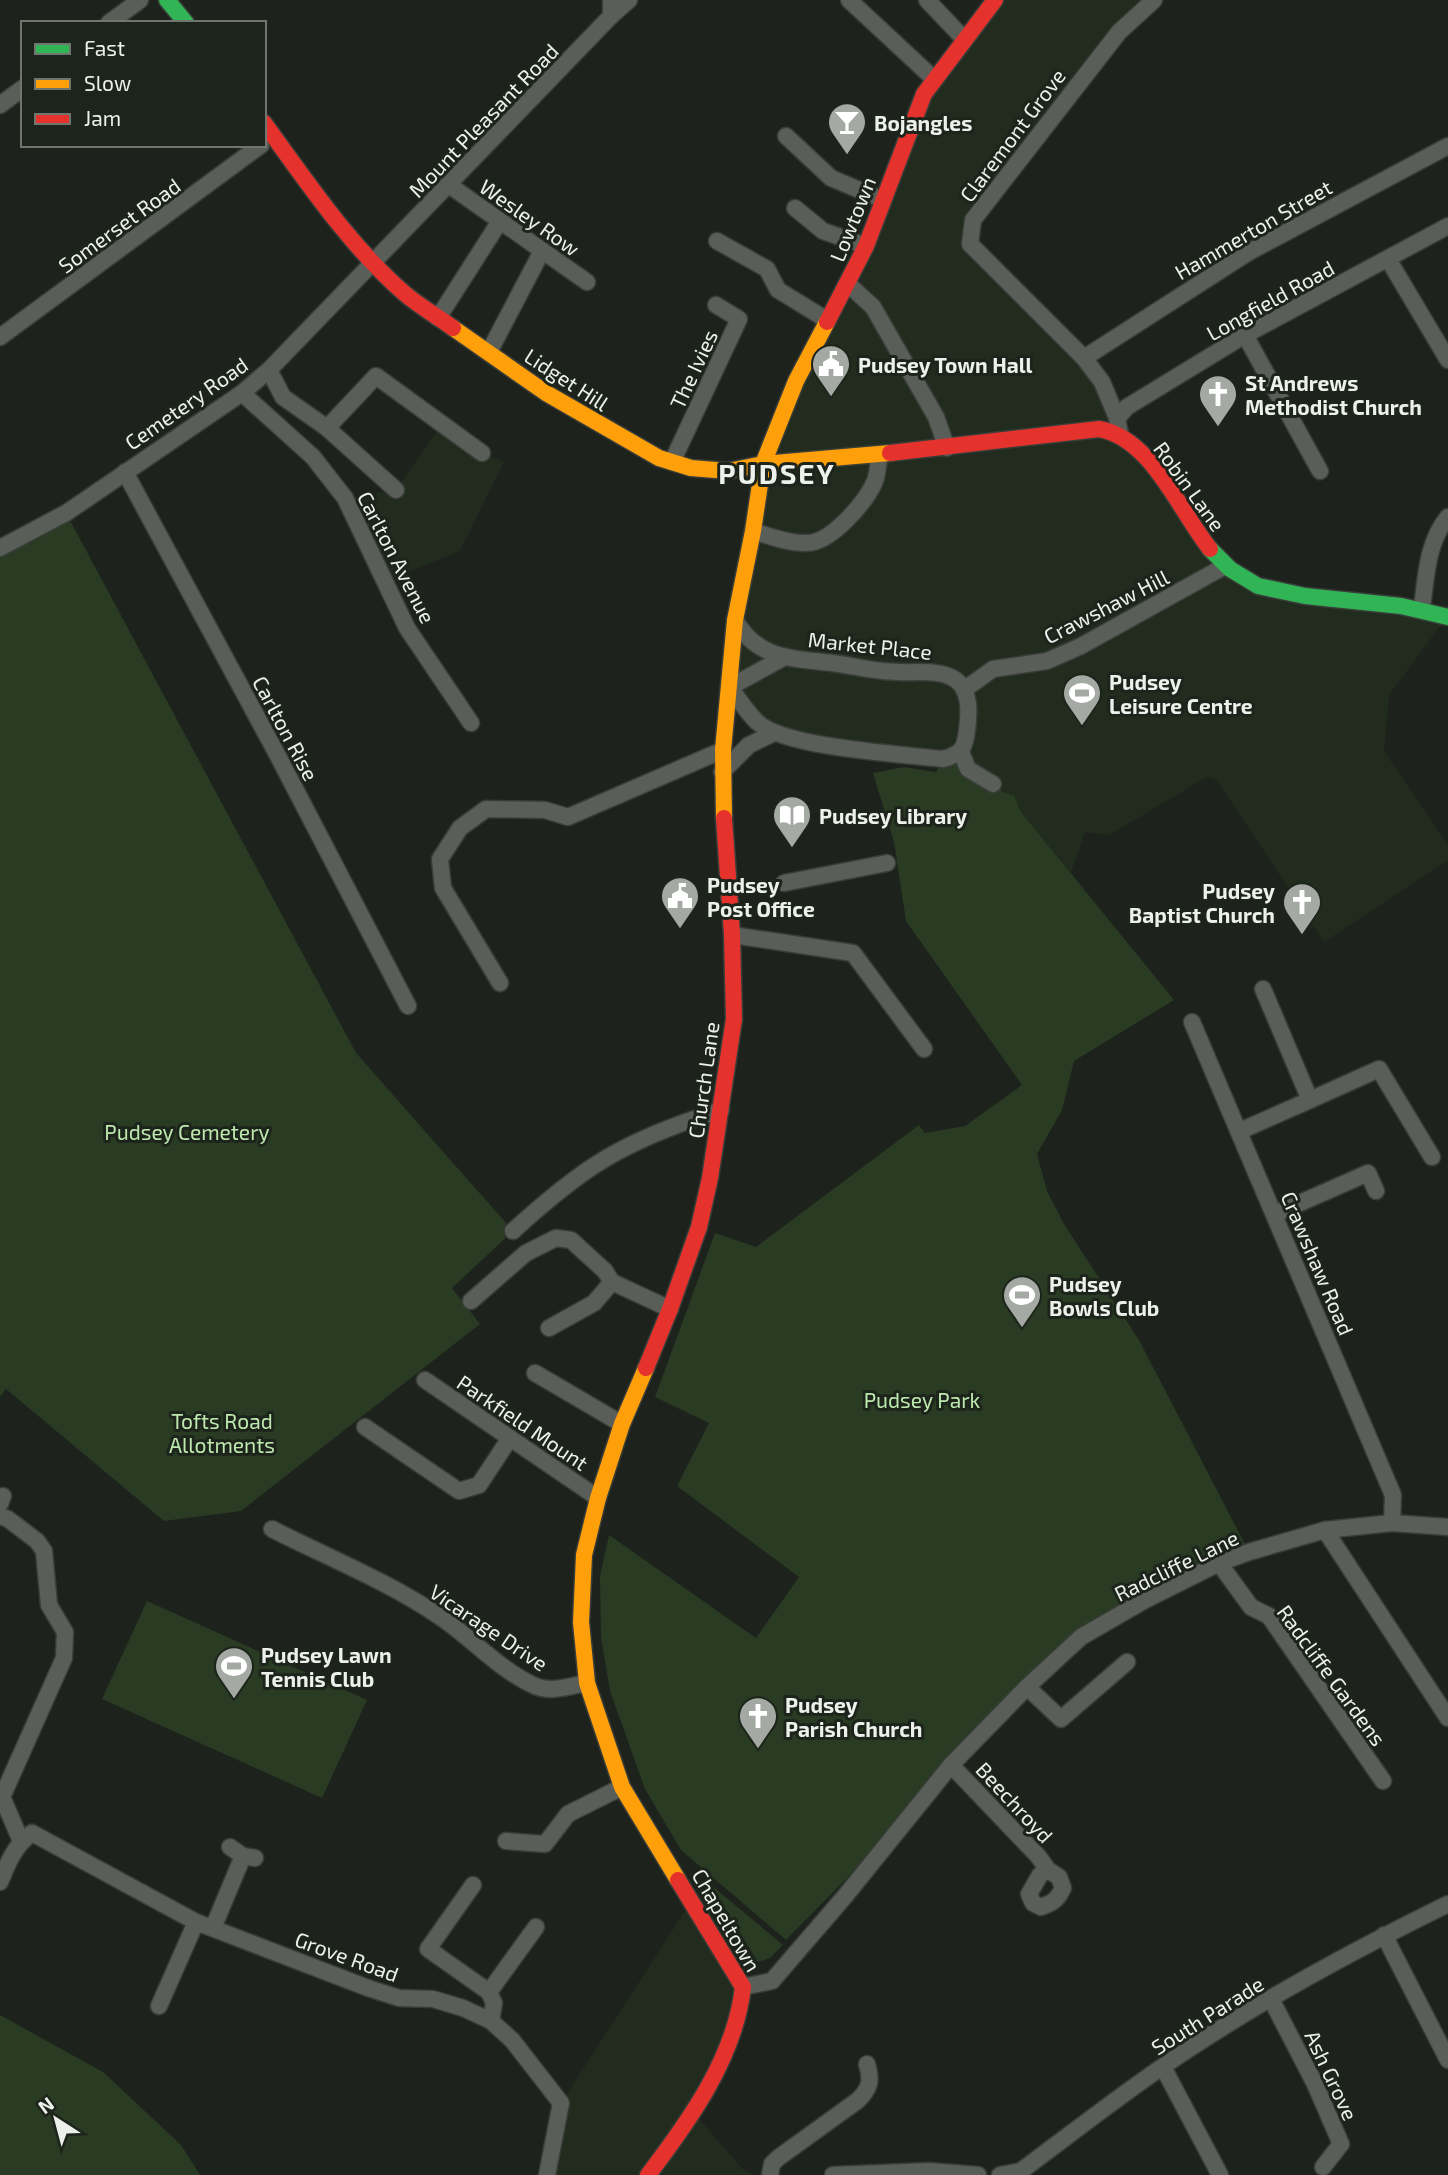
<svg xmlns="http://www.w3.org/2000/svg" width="1448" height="2175" font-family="'Exo 2',sans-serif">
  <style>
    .built { fill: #212b1e }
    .green { fill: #293b22 }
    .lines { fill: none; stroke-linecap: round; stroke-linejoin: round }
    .street-casing { stroke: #393d38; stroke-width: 19 }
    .fast-casing { stroke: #393d38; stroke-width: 19 }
    .slow-casing { stroke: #393d38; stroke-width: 19 }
    .jam-casing { stroke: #393d38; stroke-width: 19 }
    .street { stroke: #5a5e59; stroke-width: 16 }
    .fast { stroke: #30b455; stroke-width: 16 }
    .slow { stroke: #ff9f0a; stroke-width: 16 }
    .jam { stroke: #e5322d; stroke-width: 16 }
    .labels { text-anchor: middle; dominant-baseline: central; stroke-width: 6; stroke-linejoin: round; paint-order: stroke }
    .street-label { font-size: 21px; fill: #edf1eb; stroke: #1d241b }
    .poi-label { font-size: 21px; font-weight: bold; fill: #edf1eb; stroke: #1d241b; text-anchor: start }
    .park-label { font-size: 21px; fill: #bee8ae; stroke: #1d241b }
    .district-label { font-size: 28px; font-weight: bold; letter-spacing: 2px; fill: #edf1eb; stroke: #1d241b }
  </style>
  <rect width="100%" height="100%" fill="#1e221d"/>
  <!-- built -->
  <g class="built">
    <polygon points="995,0 1154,0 973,220 970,244 1084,358 1117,418 1183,514 1256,586 1447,617 1389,695 1384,751 1448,845 1448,860 1324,942 1217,780 1207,777 1109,835 1085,832 1071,873 1021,812 1014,795 1006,793 954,756 774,733 741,703 735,620 763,464 924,94"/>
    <polygon points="442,424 482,453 504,462 460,551 385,581 345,498 396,490"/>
    <polygon points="692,1900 743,1987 692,2111 741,2167 752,2175 547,2175 561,2103"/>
  </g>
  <!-- green -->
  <g class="green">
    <polygon points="66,513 356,1053 513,1231 452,1288 480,1324 241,1511 164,1521 6,1389 0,1397 0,548"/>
    <polygon points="954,756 1005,793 1014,795 1021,812 1174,1000 1074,1061 1062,1110 1037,1154 1047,1191 1064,1224 1139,1340 1249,1552 1081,1637 951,1765 846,1879 786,1940 681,1850 645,1789 610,1691 601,1637 600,1576 609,1535 756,1638 799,1577 677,1486 709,1423 655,1397 715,1233 756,1247 919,1125 925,1133 965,1126 1022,1085 906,921 894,842 873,773 904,767 936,772 943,759"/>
    <polygon points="147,1601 367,1700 322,1798 102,1699"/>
    <polygon points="710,1884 783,1945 770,1958 758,1962"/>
    <polygon points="0,2015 103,2072 181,2145 200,2175 0,2175"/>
  </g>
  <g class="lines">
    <defs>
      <g id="street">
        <polyline points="849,0 934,79"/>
        <polyline points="927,0 964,39"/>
        <polyline points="611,16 629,0"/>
        <polyline points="109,23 140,0"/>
        <polyline points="0,105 23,88"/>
        <polyline points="786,136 831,178 883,200"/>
        <polyline points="449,185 587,282"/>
        <polyline points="795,208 823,231 866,246"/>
        <polyline points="717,241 767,269 778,290 827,320"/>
        <polyline points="1388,259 1448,360"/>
        <polyline points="848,284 873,307 936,417 947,448"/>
        <polyline points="438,318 500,221"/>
        <polyline points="1245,335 1320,471"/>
        <polyline points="0,337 261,145"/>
        <polyline points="489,352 542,251"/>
        <polyline points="1084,358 1249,252 1448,146"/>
        <polyline points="269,370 283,397 327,428 396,490"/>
        <polyline points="242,393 313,457 345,498 407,628 471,723"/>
        <polyline points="1117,418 1127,407 1245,335 1448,226"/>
        <polyline points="327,428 376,376 482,453"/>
        <polyline points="1120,434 1117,418 1102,382 1084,358 970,244 973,220 1119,32 1154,0"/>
        <polyline points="672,462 739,319 716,305"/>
        <polyline points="125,472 278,756 408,1006"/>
        <path d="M753 531C769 536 790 544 807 543 831 543 866 502 875 481 878 473 878 462 880 454"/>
        <polyline points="0,548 66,513 242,393 269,370 611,16 611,0"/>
        <path d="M1422 608C1426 577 1427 542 1448 517"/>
        <path d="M735 620C759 662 797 658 839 664 858 667 878 672 898 672 916 673 941 669 956 680 971 691 969 713 967 730 965 748 962 754 943 759 902 754 785 748 757 722 747 712 738 699 730 687L783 658"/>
        <polyline points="965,689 993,669 1047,661 1081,646 1225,566"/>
        <polyline points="961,752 968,769 993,784"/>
        <polyline points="722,772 749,745 774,733"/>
        <polyline points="784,883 887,863"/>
        <polyline points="732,935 853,953 924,1049"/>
        <polyline points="500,983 443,888 440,859 460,828 486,809 545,810 568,817 723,750"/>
        <polyline points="1192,1022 1393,1495 1392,1523"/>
        <polyline points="1310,1100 1379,1069 1432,1157"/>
        <polyline points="1240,1131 1310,1100 1263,989"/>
        <polyline points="1275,1214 1368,1173 1376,1191"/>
        <path d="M513 1231C538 1208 564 1186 592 1167 631 1141 677 1124 721 1110"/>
        <polyline points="612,1282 670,1309"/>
        <polyline points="471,1301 526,1253 556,1238 571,1240 605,1271 612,1282"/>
        <polyline points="549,1328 594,1303 612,1282"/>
        <polyline points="535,1373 622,1424"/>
        <polyline points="425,1380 598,1498"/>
        <polyline points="365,1427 459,1491 479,1485 510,1438"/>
        <polyline points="0,1504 3,1496"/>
        <polyline points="0,1516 8,1519 37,1541 44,1551 49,1605 65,1632 64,1658 2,1797 21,1841"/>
        <path d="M272 1529C327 1557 387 1581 439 1616 471 1637 499 1670 535 1686 551 1693 570 1686 587 1683"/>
        <polyline points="1325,1530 1448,1718"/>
        <polyline points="1219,1563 1251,1607 1269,1616 1383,1781"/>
        <polyline points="1027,1687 1061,1719 1127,1662"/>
        <path d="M951 1765 1038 1856 1048 1870 1059 1877 1063 1888C1058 1899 1053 1903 1041 1907L1033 1903 1029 1894 1040 1875 1048 1870"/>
        <polyline points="506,1841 545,1844 568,1814 622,1787"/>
        <polyline points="230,1847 243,1856 255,1858"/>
        <path d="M0 1882C8 1863 14 1846 32 1833L196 1922 368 1988 399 1998 433 1999 463 2008 491 2021 512 2040 561 2103 547 2175"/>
        <polyline points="473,1885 428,1949 489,1992"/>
        <polyline points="213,1928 243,1856"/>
        <polyline points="1384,1935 1448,2060"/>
        <polyline points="743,1987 772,1981 846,1895 951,1765 1027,1687 1081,1637 1145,1600 1219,1563 1249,1552 1325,1530 1392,1523 1448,1527"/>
        <polyline points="1271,1999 1315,2084 1341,2144 1323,2167"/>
        <polyline points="159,2006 196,1922"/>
        <polyline points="491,2021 494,2003 489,1992 536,1927"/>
        <polyline points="1163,2067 1220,2175"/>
        <path d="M770 2175 772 2164 778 2158 857 2101C870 2089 872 2081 867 2064"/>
        <polyline points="833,2175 929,2171 978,2175"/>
        <path d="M1000 2175 1021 2171C1068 2136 1114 2100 1162 2067 1252 2005 1350 1952 1448 1904"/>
      </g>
      <g id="fast">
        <polyline points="167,0 186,23"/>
        <polyline points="1210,549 1230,569 1258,586 1305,596 1401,606 1448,617"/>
      </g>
      <g id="slow">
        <polyline points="453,328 546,393 659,458 691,468 728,471 763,464 890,453"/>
        <polyline points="724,818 723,750 735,620 753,531 763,464 796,381 827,322"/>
        <polyline points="646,1368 622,1424 598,1498 584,1555 581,1622 587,1683 622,1787 678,1880"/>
      </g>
      <g id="jam">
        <path d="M264 123C307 182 349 245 404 293 419 306 437 316 453 328"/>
        <polyline points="827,322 866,246 924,94 995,0"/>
        <path d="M890 453 1099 429C1151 438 1179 510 1210 549"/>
        <polyline points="646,1368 670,1309 699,1227 710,1178 734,1019 732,935 724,818"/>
        <path d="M648 2175C690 2120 735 2057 743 1987L678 1880"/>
      </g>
    </defs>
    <!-- street casing -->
    <use href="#street" class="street-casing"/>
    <!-- fast casing -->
    <use href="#fast" class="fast-casing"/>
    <!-- slow casing -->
    <use href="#slow" class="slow-casing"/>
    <!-- jam casing -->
    <use href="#jam" class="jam-casing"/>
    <!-- street -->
    <use href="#street" class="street"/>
    <!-- fast -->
    <use href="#fast" class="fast"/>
    <!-- slow -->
    <use href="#slow" class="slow"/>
    <!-- jam -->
    <use href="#jam" class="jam"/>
  </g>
  <!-- icons -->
  <defs>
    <symbol id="bar-pin" viewBox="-11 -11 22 30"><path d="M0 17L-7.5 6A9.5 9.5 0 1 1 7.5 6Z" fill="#a5a9a3" stroke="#1d241b"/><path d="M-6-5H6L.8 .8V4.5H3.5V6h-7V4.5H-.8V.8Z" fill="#fff"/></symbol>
    <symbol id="civic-pin" viewBox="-11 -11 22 30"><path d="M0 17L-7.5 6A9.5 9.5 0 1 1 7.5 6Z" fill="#a5a9a3" stroke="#1d241b"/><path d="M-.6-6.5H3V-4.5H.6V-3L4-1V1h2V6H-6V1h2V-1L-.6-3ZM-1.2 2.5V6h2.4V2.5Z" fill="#fff"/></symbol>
    <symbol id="church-pin" viewBox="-11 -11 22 30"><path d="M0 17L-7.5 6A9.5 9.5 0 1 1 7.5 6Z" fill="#a5a9a3" stroke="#1d241b"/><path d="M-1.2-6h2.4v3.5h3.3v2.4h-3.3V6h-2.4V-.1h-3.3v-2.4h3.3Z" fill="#fff"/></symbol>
    <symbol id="stadium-pin" viewBox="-11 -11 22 30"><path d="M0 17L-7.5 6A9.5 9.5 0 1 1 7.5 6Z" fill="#a5a9a3" stroke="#1d241b"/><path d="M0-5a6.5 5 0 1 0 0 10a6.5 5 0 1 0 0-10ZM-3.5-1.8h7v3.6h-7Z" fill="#fff"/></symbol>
    <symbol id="library-pin" viewBox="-11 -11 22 30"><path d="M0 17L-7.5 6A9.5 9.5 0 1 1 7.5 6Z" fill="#a5a9a3" stroke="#1d241b"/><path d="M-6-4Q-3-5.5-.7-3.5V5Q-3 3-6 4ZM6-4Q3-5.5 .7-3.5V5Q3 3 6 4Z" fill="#fff"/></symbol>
  </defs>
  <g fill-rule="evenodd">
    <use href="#bar-pin" x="825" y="100" width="44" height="60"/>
    <use href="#civic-pin" x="809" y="342" width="44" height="60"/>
    <use href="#church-pin" x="1196" y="372" width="44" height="60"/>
    <use href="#stadium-pin" x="1060" y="671" width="44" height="60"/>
    <use href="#library-pin" x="770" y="793" width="44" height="60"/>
    <use href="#civic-pin" x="658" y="874" width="44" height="60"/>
    <use href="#church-pin" x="1280" y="880" width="44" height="60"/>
    <use href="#stadium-pin" x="1000" y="1273" width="44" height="60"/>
    <use href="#stadium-pin" x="212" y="1644" width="44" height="60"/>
    <use href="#church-pin" x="736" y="1694" width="44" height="60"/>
  </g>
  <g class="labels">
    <!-- street labels -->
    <g class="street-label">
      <text transform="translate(483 120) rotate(-46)">Mount Pleasant Road</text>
      <text transform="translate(1012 135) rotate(-53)">Claremont Grove</text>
      <text transform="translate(530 217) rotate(35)">Wesley Row</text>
      <text transform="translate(852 219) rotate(-68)">Lowtown</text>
      <text transform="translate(119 225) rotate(-36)">Somerset Road</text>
      <text transform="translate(1253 229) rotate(-30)">Hammerton Street</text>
      <text transform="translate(1270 300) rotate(-29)">Longfield Road</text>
      <text transform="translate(693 369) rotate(-65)">The Ivies</text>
      <text transform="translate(567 379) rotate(33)">Lidget Hill</text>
      <text transform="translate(186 403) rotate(-35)">Cemetery Road</text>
      <text transform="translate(1190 486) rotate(54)">Robin Lane</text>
      <text transform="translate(397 557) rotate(63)">Carlton Avenue</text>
      <text transform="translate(1106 606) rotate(-27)">Crawshaw Hill</text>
      <text transform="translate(870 645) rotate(6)">Market Place</text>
      <text transform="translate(286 728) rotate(62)">Carlton Rise</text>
      <text transform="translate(703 1080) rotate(-82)">Church Lane</text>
      <text transform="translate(1318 1263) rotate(67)">Crawshaw Road</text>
      <text transform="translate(523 1422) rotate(34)">Parkfield Mount</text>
      <text transform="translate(1176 1565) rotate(-26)">Radcliffe Lane</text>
      <text transform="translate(489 1627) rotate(34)">Vicarage Drive</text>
      <text transform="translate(1332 1675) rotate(54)">Radcliffe Gardens</text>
      <text transform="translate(1015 1802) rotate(47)">Beechroyd</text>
      <text transform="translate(727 1920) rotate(60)">Chapeltown</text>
      <text transform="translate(347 1956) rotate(20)">Grove Road</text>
      <text transform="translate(1207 2015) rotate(-32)">South Parade</text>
      <text transform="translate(1332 2075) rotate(65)">Ash Grove</text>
    </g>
    <!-- poi labels -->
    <g class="poi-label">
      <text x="874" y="122">Bojangles</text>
      <text x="858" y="364">Pudsey Town Hall</text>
      <text x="1245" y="382">St Andrews<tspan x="1245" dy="24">Methodist Church</tspan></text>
      <text x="1109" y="681">Pudsey<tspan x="1109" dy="24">Leisure Centre</tspan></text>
      <text x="819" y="815">Pudsey Library</text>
      <text x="707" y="884">Pudsey<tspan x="707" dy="24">Post Office</tspan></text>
      <text x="1275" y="890" text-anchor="end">Pudsey<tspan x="1275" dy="24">Baptist Church</tspan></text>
      <text x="1049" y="1283">Pudsey<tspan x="1049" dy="24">Bowls Club</tspan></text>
      <text x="261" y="1654">Pudsey Lawn<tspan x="261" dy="24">Tennis Club</tspan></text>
      <text x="785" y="1704">Pudsey<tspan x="785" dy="24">Parish Church</tspan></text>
    </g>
    <!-- park labels -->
    <g class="park-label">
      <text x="187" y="1131">Pudsey Cemetery</text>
      <text x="922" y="1399">Pudsey Park</text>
      <text x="222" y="1420">Tofts Road<tspan x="222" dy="24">Allotments</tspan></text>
    </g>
    <!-- district labels -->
    <g class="district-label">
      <text x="777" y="473">PUDSEY</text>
    </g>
  </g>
  <!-- legend -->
  <rect x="21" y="21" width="245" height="126" fill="#1d241b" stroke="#70766e" stroke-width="2"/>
  <rect x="35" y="44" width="35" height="10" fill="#30b455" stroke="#70766e" stroke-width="2"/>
  <text x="84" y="56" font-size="21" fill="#edf1eb">Fast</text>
  <rect x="35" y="79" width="35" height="10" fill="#ff9f0a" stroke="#70766e" stroke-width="2"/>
  <text x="84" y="91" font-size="21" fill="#edf1eb">Slow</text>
  <rect x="35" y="114" width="35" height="10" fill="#e5322d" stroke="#70766e" stroke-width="2"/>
  <text x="84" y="126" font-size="21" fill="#edf1eb">Jam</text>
  <!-- north arrow -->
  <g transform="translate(56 2119) rotate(324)" stroke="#1d241b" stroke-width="5" paint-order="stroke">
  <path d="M0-5L12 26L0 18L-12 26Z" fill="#edf1eb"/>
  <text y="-10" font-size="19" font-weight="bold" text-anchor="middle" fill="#edf1eb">N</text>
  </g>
</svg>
